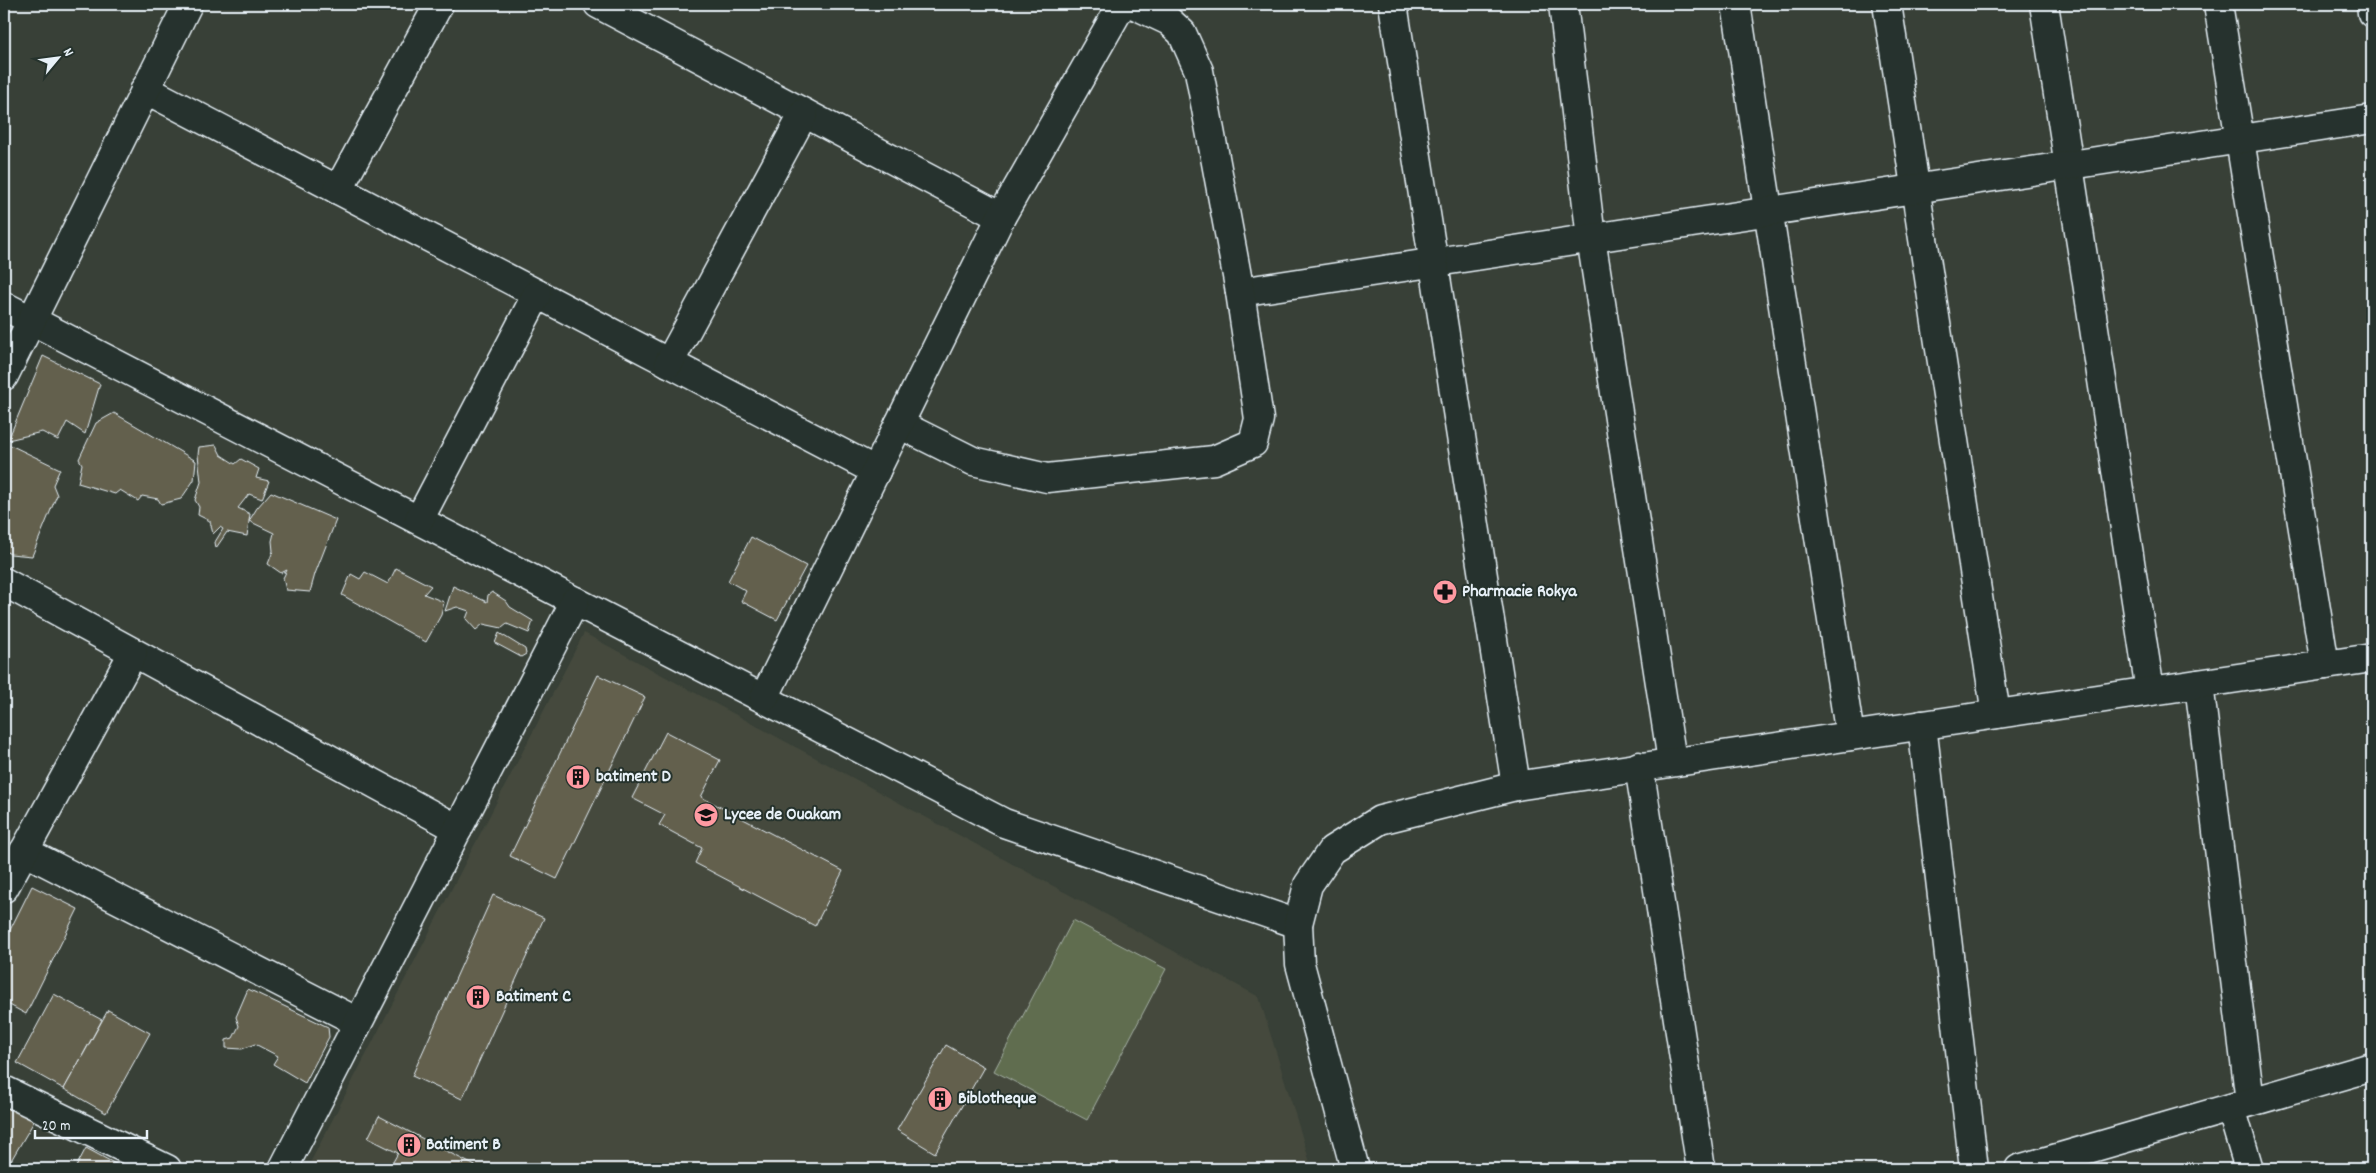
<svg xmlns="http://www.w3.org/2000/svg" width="2376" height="1173" font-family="Dekko,sans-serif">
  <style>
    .built { fill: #454a3e }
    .park { fill: #606d4f; stroke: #a4afa4 }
    .building { fill: #63604d; stroke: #e8f1f8 }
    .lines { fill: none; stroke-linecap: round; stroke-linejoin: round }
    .minor-casing { stroke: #e8f1f8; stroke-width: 31 }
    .tertiary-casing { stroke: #e8f1f8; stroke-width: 31 }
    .minor { stroke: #26332d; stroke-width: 28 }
    .tertiary { stroke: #26332d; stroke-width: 28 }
    .labels { text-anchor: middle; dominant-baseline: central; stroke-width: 4; stroke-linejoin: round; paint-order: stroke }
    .poi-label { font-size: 18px; font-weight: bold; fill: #e8f1f8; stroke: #26332d; text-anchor: start }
  </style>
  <rect width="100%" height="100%" fill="#384037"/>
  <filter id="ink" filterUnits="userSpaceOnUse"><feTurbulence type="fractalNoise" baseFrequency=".02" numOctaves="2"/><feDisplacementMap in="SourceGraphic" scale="10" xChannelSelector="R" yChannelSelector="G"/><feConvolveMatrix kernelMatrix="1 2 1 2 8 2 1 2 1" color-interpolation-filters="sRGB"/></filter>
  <g filter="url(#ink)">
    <!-- built -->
    <polygon class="built" points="584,633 1259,997 1312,1169 307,1169"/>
    <!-- park -->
    <polygon class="park" points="1073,920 1166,969 1087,1120 994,1071"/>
    <!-- building -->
    <g class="building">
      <polygon points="43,356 100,384 85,434 67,422 58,440 42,432 8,440"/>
      <polygon points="114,413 196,461 194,480 181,499 161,504 158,499 142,496 138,501 120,490 115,494 78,483 82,464 79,459 96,423"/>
      <polygon points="4,442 60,469 53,485 57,495 32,556 10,554 4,550"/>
      <polygon points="216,445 221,455 235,464 241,459 259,469 256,478 269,481 262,499 249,494 238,508 250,514 247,536 227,532 216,548 215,542 223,529 220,527 213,534 210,521 198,515 199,507 195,500 201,482 198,455 199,447"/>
      <polygon points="271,492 336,520 315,574 310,592 286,590 283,578 287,570 281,573 268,564 273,551 272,541 274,533 249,521 257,508"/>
      <polygon points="751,537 806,566 777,620 741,601 746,591 728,581"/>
      <polygon points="396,568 431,586 424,594 444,602 441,615 426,642 342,595 351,574 360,579 365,572 388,584"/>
      <polygon points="453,586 487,602 488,595 492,592 506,601 510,607 533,621 529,633 507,624 502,628 483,624 476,630 466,619 469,611 457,607 445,611"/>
      <polygon points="499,633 525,649 526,654 521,657 495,643"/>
      <polygon points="598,675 645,697 557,879 510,856"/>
      <polygon points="666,732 720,760 701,797 843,871 815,926 695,863 702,848 659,825 665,815 632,798"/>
      <polygon points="32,886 78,909 26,1014 4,1002 4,942"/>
      <polygon points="493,895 544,918 462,1099 412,1076"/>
      <polygon points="248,989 328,1027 329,1037 305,1083 273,1064 278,1056 255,1044 242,1049 226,1048 226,1040 233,1038 239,1026 236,1017"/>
      <polygon points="54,994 102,1020 64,1089 17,1063"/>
      <polygon points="108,1010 150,1033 106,1113 64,1089"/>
      <polygon points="946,1045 984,1067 935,1153 897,1130"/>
      <polygon points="4,1099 36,1118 6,1169 4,1169"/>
      <polygon points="379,1116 481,1169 389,1169 398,1153 368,1138"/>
      <polygon points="86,1148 125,1169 75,1169"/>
    </g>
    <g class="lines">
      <defs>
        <g id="minor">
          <polyline points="598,4 1001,217"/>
          <polyline points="1563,4 1591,238 1672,761"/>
          <polyline points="1736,4 1850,736"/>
          <polyline points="1887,4 1996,714"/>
          <polyline points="2044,4 2150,691"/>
          <polyline points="2218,4 2325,665"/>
          <polyline points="2371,4 2372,13"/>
          <polyline points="145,89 876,471"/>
          <polyline points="338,190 439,4"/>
          <polyline points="1240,292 2372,119"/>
          <polyline points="4,306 1004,823 1298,924"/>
          <polyline points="669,363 804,113"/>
          <polyline points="4,376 188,4"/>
          <polyline points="899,424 973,461 1047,478 1214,460 1253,443 1259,419 1240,292 1199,71 1182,33 1169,21 1133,4"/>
          <polyline points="419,520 537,294"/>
          <polyline points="4,582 458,829"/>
          <polyline points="2199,684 2250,1102"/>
          <polyline points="764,698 1001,217 1122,4"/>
          <polyline points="1922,725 1974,1169"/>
          <polyline points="1639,766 1701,1169"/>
          <polyline points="24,851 358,1022"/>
          <polyline points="4,888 133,653"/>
          <polyline points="4,1090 167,1169"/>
          <polyline points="2231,1108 2249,1169"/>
          <polyline points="283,1169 575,601"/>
          <polyline points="2019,1169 2372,1067"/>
        </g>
        <g id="tertiary">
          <polyline points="1393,4 1516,786"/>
          <polyline points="1355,1169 1300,964 1298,924 1308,885 1332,850 1380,820 1516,786 2372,658"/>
        </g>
      </defs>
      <!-- minor casing -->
      <use href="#minor" class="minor-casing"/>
      <!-- tertiary casing -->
      <use href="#tertiary" class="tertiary-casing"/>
      <!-- minor -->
      <use href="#minor" class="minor"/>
      <!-- tertiary -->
      <use href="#tertiary" class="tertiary"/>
    </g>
  </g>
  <!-- icons -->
  <defs>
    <symbol id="pharmacy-disc" viewBox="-11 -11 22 22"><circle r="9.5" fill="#ff9aa2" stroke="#26332d"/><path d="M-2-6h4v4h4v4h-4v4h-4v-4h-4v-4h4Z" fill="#111"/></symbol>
    <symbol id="building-disc" viewBox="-11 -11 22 22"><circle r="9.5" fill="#ff9aa2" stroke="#26332d"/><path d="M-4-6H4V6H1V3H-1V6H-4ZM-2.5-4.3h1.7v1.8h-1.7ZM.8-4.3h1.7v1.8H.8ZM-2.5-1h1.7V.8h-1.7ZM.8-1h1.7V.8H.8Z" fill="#111"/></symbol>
    <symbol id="school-disc" viewBox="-11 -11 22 22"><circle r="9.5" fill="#ff9aa2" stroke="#26332d"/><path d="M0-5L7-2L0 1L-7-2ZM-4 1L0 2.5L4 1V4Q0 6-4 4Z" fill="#111"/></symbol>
  </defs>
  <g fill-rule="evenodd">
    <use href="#pharmacy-disc" x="1431" y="578" width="28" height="28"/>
    <use href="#building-disc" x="564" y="763" width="28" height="28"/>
    <use href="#school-disc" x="692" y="801" width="28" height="28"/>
    <use href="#building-disc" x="464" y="983" width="28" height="28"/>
    <use href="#building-disc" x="926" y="1085" width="28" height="28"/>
    <use href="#building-disc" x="395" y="1131" width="28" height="28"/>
  </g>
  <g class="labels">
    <!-- poi labels -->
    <g class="poi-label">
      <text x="1462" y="592">Pharmacie Rokya</text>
      <text x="596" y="777">batiment D</text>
      <text x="724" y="815">Lycee de Ouakam</text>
      <text x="496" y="997">Batiment C</text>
      <text x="958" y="1099">Biblotheque</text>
      <text x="426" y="1145">Batiment B</text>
    </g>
  </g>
  <!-- margin -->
  <rect width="2376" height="1173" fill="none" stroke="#26332d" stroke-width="20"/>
  <rect x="10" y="10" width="2356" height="1153" fill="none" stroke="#e8f1f8" stroke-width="2" filter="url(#ink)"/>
  <!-- north arrow -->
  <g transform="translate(58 58) rotate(61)" stroke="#26332d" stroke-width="4" paint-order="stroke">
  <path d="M0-4L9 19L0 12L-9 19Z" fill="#e8f1f8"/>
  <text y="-8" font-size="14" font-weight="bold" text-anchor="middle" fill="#e8f1f8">N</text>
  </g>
  <!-- scale -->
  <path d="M35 1130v8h112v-8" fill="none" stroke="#e8f1f8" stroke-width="2.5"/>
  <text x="42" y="1130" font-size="15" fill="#e8f1f8" stroke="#26332d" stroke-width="4" paint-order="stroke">20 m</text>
</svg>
